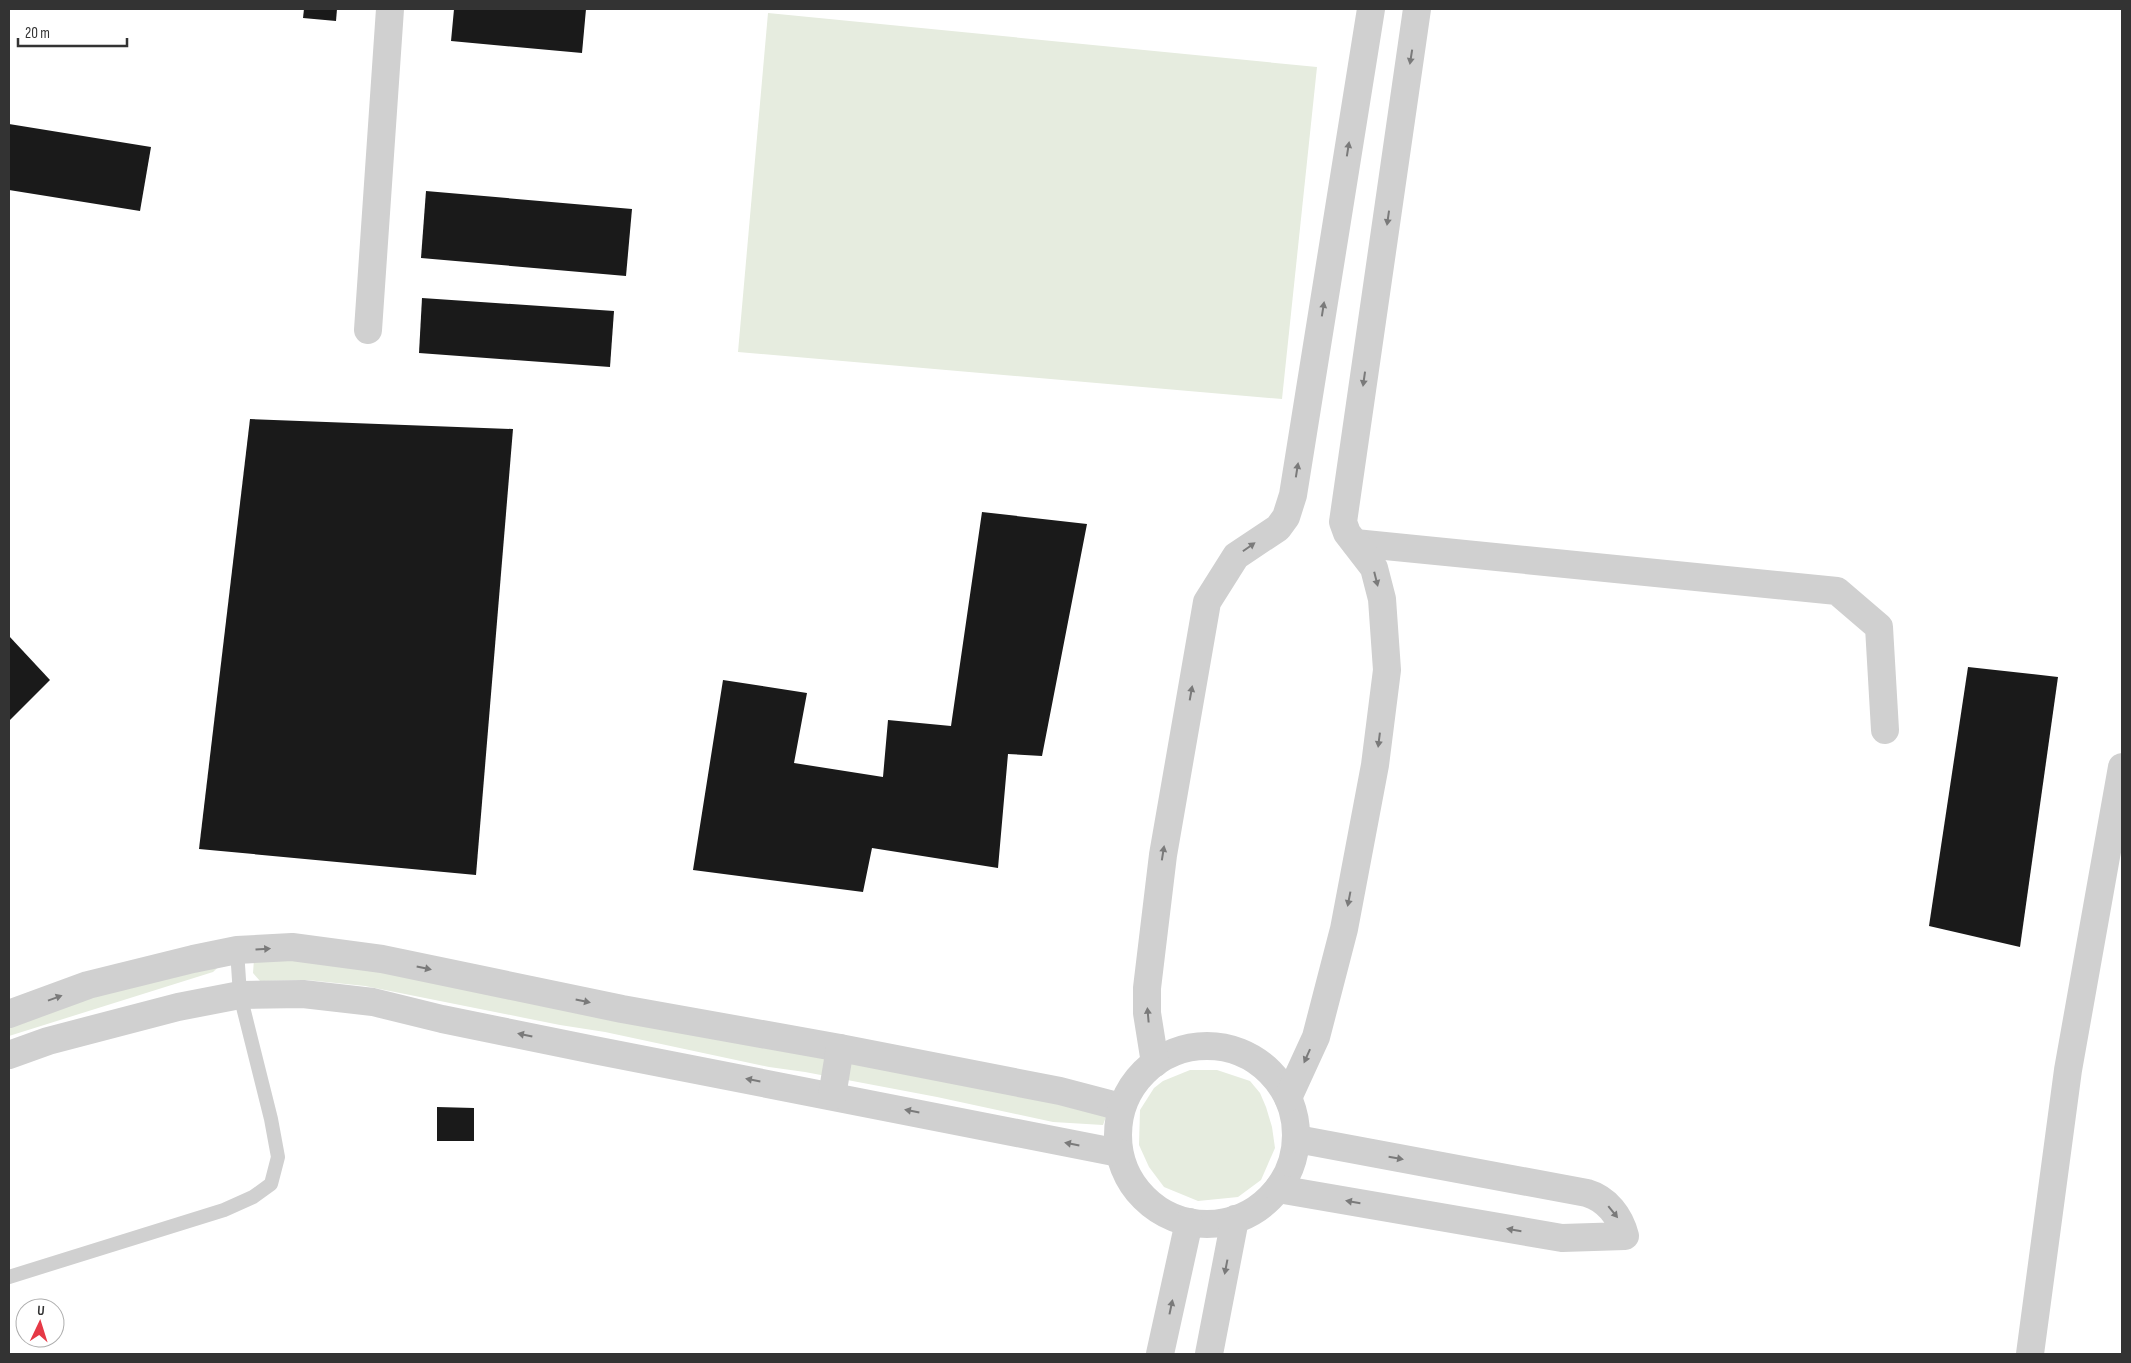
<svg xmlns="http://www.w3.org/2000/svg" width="2131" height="1363" font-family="'Sofia Sans Condensed',sans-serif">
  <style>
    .green { fill: #e6ecdf }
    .building { fill: #1a1a1a }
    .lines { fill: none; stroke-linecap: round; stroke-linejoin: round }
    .lane { stroke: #d0d0d0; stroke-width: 14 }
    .street { stroke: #d0d0d0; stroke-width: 28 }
    .oneway { fill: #7a7a7a }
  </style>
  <rect width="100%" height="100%" fill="#fff"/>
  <!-- green -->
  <g class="green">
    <polygon points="768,13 1317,67 1282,399 738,352"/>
    <polygon points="267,956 341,964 1083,1108 1106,1117 1103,1125 1053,1122 937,1097 805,1072 769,1067 605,1032 560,1025 365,986 307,980 260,981 253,973 254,959"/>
    <polygon points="227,959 213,972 9,1036 9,1007"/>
    <polygon points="1190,1070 1217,1070 1250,1081 1260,1093 1266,1107 1272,1127 1275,1148 1261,1180 1238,1197 1198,1201 1164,1187 1149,1167 1139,1145 1140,1110 1154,1088 1163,1081"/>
  </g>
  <!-- building -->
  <g class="building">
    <polygon points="304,9 337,9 336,21 303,18"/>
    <polygon points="454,9 586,9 582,53 451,41"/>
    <polygon points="9,124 151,147 140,211 9,190"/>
    <polygon points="426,191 632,209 626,276 421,258"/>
    <polygon points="422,298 614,311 610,367 419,353"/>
    <polygon points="250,419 513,429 476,875 199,849"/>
    <polygon points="982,512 1087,524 1042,756 1008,754 998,868 872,848 863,892 693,870 723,680 807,693 794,763 883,777 888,720 951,726"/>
    <polygon points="9,636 50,680 9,721"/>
    <polygon points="1968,667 2058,677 2020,947 1929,926"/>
    <polygon points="437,1107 474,1108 474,1141 437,1141"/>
  </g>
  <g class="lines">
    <!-- lane -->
    <polyline class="lane" points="9,1277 224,1210 253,1197 271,1184 278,1157 271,1119 240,995 237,950"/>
    <!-- street -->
    <g class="street">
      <polyline points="368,330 390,9"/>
      <polyline points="1355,543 1837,591 1879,627 1885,730"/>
      <polyline points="9,1014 88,985 193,959 237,950 292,947 382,959 622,1009 840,1048 1060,1091 1121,1107"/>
      <circle cx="1207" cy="1135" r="89"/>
      <polyline points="9,1055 48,1041 178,1007 240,995 303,994 373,1002 442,1019 594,1050 1119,1153"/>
      <polyline points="1155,1063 1147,1013 1147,988 1163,855 1207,602 1236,556 1278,528 1286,517 1293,495 1371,9"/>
      <polyline points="832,1096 840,1048"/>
      <polyline points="1288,1098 1316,1037 1344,929 1375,765 1387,670 1382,599 1374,568 1347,533 1343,522 1417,9"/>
      <path d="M1278 1189 1562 1238 1625 1236C1620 1216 1607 1199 1587 1193L1297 1139"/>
      <polyline points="1160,1354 1189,1222"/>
      <polyline points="1209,1354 1235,1219"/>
      <polyline points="2030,1354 2068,1070 2122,767"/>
    </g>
  </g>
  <!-- one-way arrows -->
  <defs><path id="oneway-solid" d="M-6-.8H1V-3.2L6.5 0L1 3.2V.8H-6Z" transform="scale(1.25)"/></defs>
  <g class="oneway">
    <use href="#oneway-solid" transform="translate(1411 57) rotate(99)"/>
    <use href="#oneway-solid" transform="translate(1348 149) rotate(-81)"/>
    <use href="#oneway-solid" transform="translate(1388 218) rotate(98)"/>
    <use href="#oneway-solid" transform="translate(1323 309) rotate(-81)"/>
    <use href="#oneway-solid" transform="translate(1364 379) rotate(98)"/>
    <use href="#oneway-solid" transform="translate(1297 470) rotate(-81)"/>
    <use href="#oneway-solid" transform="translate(1249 547) rotate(-35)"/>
    <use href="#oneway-solid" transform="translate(1376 579) rotate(76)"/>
    <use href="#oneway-solid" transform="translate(1191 693) rotate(-80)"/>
    <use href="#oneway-solid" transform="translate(1379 740) rotate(97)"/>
    <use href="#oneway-solid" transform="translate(1163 853) rotate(-81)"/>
    <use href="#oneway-solid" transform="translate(1349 899) rotate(101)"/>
    <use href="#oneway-solid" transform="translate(263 949) rotate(-4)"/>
    <use href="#oneway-solid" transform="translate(424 968) rotate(12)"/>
    <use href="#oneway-solid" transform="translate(55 998) rotate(-20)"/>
    <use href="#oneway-solid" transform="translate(583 1001) rotate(12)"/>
    <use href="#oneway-solid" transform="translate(1148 1015) rotate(-95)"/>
    <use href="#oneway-solid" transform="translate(525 1035) rotate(-168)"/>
    <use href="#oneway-solid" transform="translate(1307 1056) rotate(114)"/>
    <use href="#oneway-solid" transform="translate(753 1080) rotate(-169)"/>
    <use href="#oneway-solid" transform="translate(912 1111) rotate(-169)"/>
    <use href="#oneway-solid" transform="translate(1072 1144) rotate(-169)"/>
    <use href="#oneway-solid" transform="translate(1396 1158) rotate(10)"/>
    <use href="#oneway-solid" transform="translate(1353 1202) rotate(-170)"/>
    <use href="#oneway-solid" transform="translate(1613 1212) rotate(51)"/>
    <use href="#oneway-solid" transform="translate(1514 1230) rotate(-170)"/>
    <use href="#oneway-solid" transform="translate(1226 1267) rotate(101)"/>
    <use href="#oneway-solid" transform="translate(1171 1307) rotate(-78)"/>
  </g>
  <!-- border -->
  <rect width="2131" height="1363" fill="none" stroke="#333333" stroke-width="20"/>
  <!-- north arrow -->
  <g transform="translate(40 1323) rotate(4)"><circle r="24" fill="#ffffff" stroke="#adadad"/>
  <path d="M0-4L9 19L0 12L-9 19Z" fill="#e63946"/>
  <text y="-8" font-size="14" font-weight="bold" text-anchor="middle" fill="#333333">U</text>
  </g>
  <!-- scale -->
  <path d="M18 38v8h109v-8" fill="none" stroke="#333333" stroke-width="2.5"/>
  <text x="25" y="38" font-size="15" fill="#333333" stroke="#ffffff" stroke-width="4" paint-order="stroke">20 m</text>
</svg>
